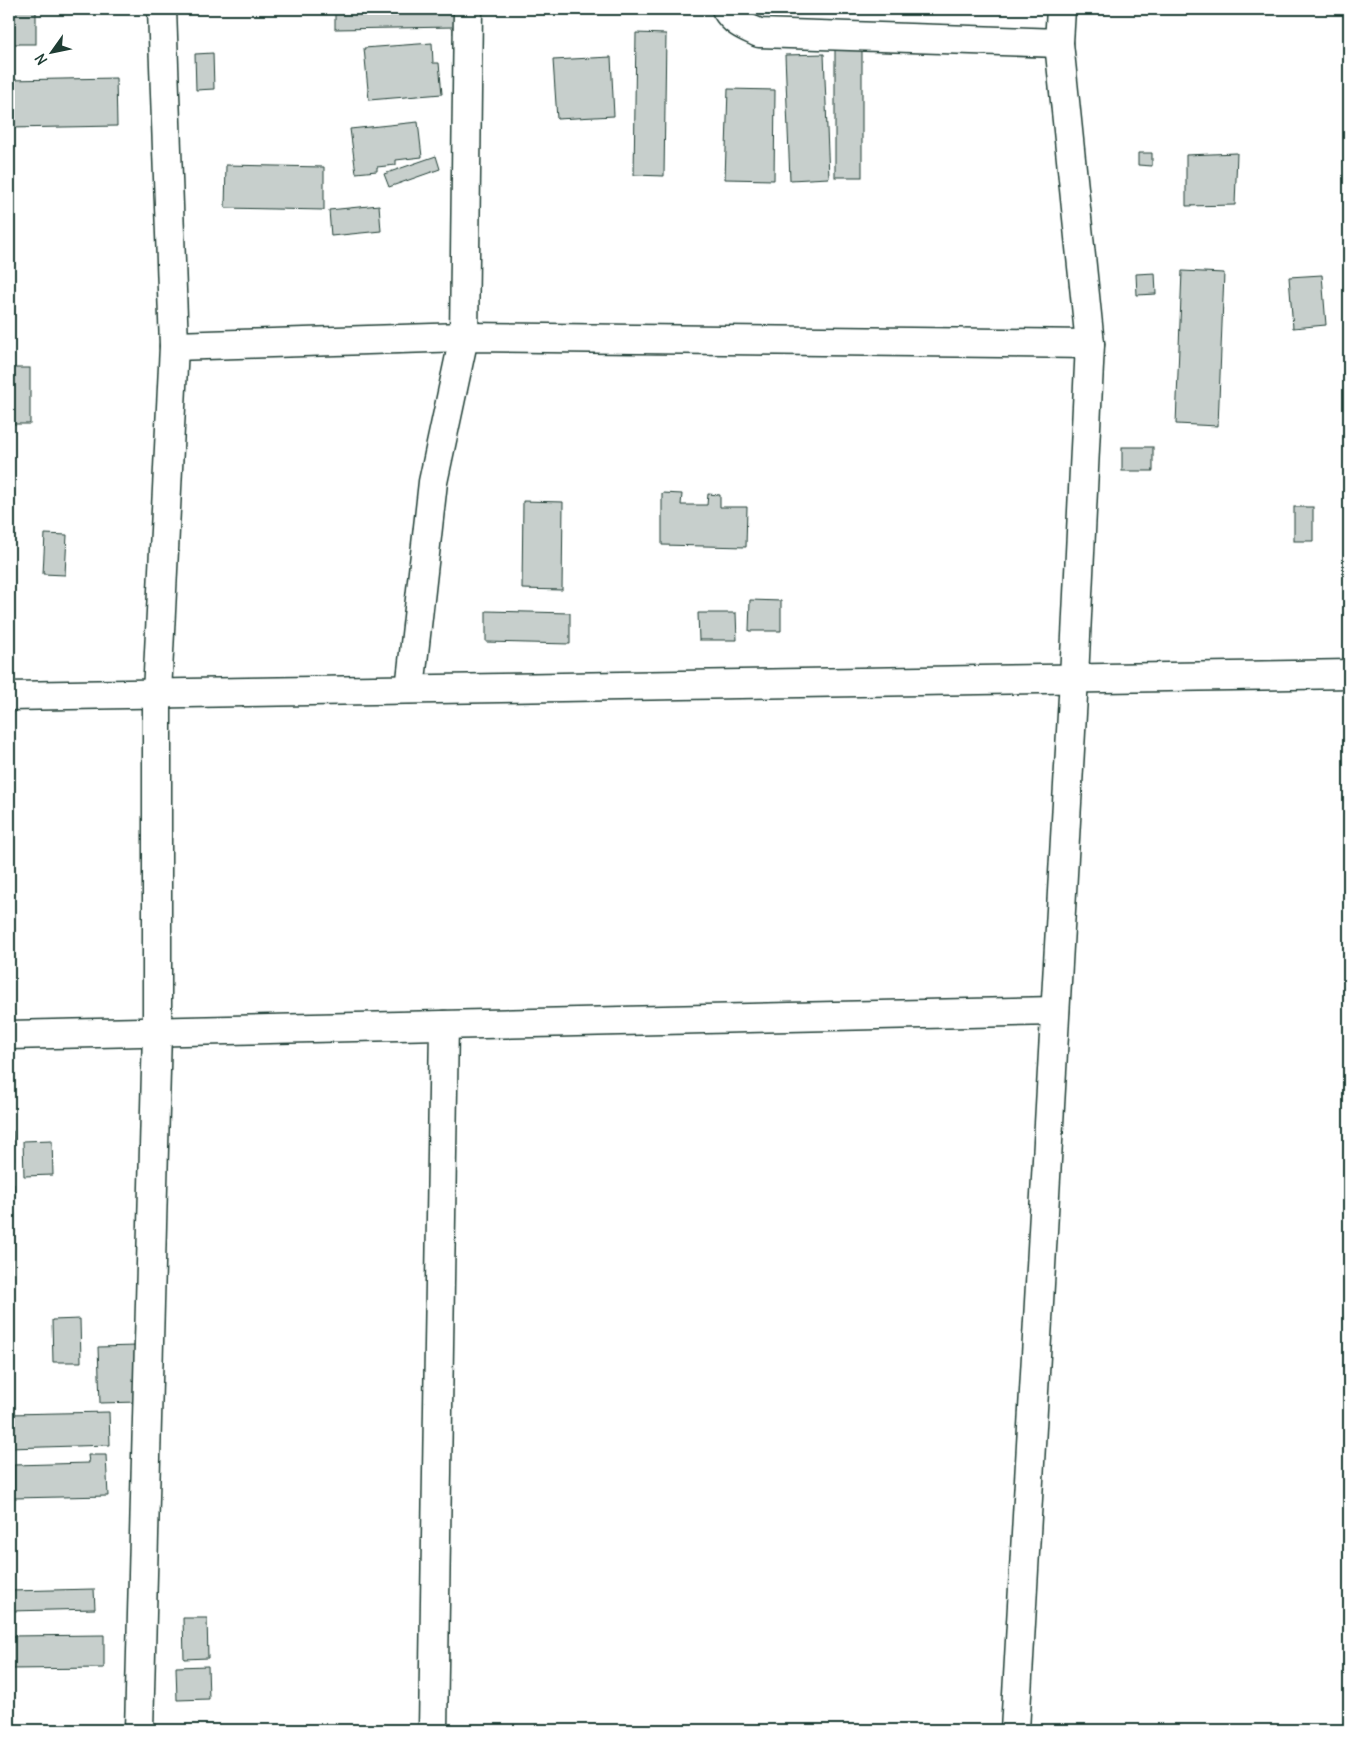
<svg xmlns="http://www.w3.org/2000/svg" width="1358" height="1739" font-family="Delius,sans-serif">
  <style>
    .building { fill: #c7cfcc; stroke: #1f3d34 }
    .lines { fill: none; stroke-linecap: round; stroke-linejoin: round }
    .minor-casing { stroke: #1f3d34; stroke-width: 31 }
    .minor { stroke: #fff; stroke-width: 28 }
  </style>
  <rect width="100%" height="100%" fill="#fff"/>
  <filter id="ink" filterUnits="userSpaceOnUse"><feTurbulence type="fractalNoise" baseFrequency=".02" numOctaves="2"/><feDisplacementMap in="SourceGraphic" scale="10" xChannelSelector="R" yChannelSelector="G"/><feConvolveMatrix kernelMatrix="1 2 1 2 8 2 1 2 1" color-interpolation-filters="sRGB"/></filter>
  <g filter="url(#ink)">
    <!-- building -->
    <g class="building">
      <rect x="9" y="9" width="27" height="35"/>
      <polygon points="335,9 469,9 470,34 453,34 453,27 335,29"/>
      <polygon points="636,33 666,34 664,176 634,175"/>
      <polygon points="432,43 433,63 439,63 442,94 369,100 364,48"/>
      <rect x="835" y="44" width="27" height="133"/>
      <polygon points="213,53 214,89 196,90 195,54"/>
      <polygon points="824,54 829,178 790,180 785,55"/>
      <polygon points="611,57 614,116 557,119 553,60"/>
      <polygon points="116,78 117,126 9,128 9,80"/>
      <polygon points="728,89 775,90 774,180 725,179"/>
      <polygon points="418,122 422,157 396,160 396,165 377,167 377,171 356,173 350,129"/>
      <polygon points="1138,153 1152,153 1152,166 1138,165"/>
      <polygon points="1237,153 1235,205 1186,206 1186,155"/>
      <polygon points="436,156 440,169 389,187 384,174"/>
      <polygon points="226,165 324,167 324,210 225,208"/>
      <polygon points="379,205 381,231 331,236 329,210"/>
      <polygon points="1182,271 1224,273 1218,426 1176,424"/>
      <polygon points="1155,273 1156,294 1137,295 1136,274"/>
      <polygon points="1322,275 1326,325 1293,328 1289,277"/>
      <rect x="9" y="368" width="21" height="56"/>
      <rect x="1122" y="447" width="31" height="24"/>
      <polygon points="662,493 682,494 681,505 707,505 708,494 720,495 720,507 747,507 746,547 662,545"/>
      <polygon points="523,501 563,502 562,590 522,589"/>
      <rect x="1294" y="507" width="19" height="34"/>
      <polygon points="45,534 67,535 65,575 43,574"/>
      <polygon points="750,600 781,601 781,631 749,631"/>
      <polygon points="486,611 570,613 570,644 486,642"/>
      <polygon points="698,613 736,613 737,640 699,640"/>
      <polygon points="9,1131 13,1131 14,1160 9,1160"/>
      <polygon points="52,1140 53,1175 24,1176 23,1141"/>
      <polygon points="9,1183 14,1183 15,1218 9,1218"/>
      <rect x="9" y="1235" width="4" height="45"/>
      <polygon points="9,1302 11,1302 12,1318 9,1319"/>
      <polygon points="80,1319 81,1362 53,1362 52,1320"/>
      <polygon points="137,1346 138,1402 100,1403 98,1347"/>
      <polygon points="109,1412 110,1445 9,1448 9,1414"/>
      <polygon points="88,1455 106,1455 108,1496 14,1498 14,1465 89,1463"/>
      <polygon points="94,1589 95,1609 10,1611 10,1591"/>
      <polygon points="183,1618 207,1618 208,1658 184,1659"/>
      <polygon points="104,1635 104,1668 9,1669 9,1636"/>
      <polygon points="208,1666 209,1699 177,1700 176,1667"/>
    </g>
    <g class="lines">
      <defs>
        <g id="minor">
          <path d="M726 9C734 23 746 27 759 33L1059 43"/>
          <polyline points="174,346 464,337 1090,344"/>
          <polyline points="410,689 433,482 464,337 468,9"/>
          <polyline points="9,696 1349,674"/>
          <polyline points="9,1035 1055,1011"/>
          <polyline points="139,1730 157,1031 157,693 174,346 162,9"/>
          <polyline points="433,1730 444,1025"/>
          <polyline points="1015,1730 1074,678 1090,344 1059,43 1061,9"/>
        </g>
      </defs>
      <!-- minor casing -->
      <use href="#minor" class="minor-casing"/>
      <!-- minor -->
      <use href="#minor" class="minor"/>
    </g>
  </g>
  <!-- margin -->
  <rect width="1358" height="1739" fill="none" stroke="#fff" stroke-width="30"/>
  <rect x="15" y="15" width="1328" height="1709" fill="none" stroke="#1f3d34" stroke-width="2" filter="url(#ink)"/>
  <!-- north arrow -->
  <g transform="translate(52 52) rotate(237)" stroke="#ffffff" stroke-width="4" paint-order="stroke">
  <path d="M0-4L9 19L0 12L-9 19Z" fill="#1f3d34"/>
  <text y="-8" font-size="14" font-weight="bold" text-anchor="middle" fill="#1f3d34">N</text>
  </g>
</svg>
